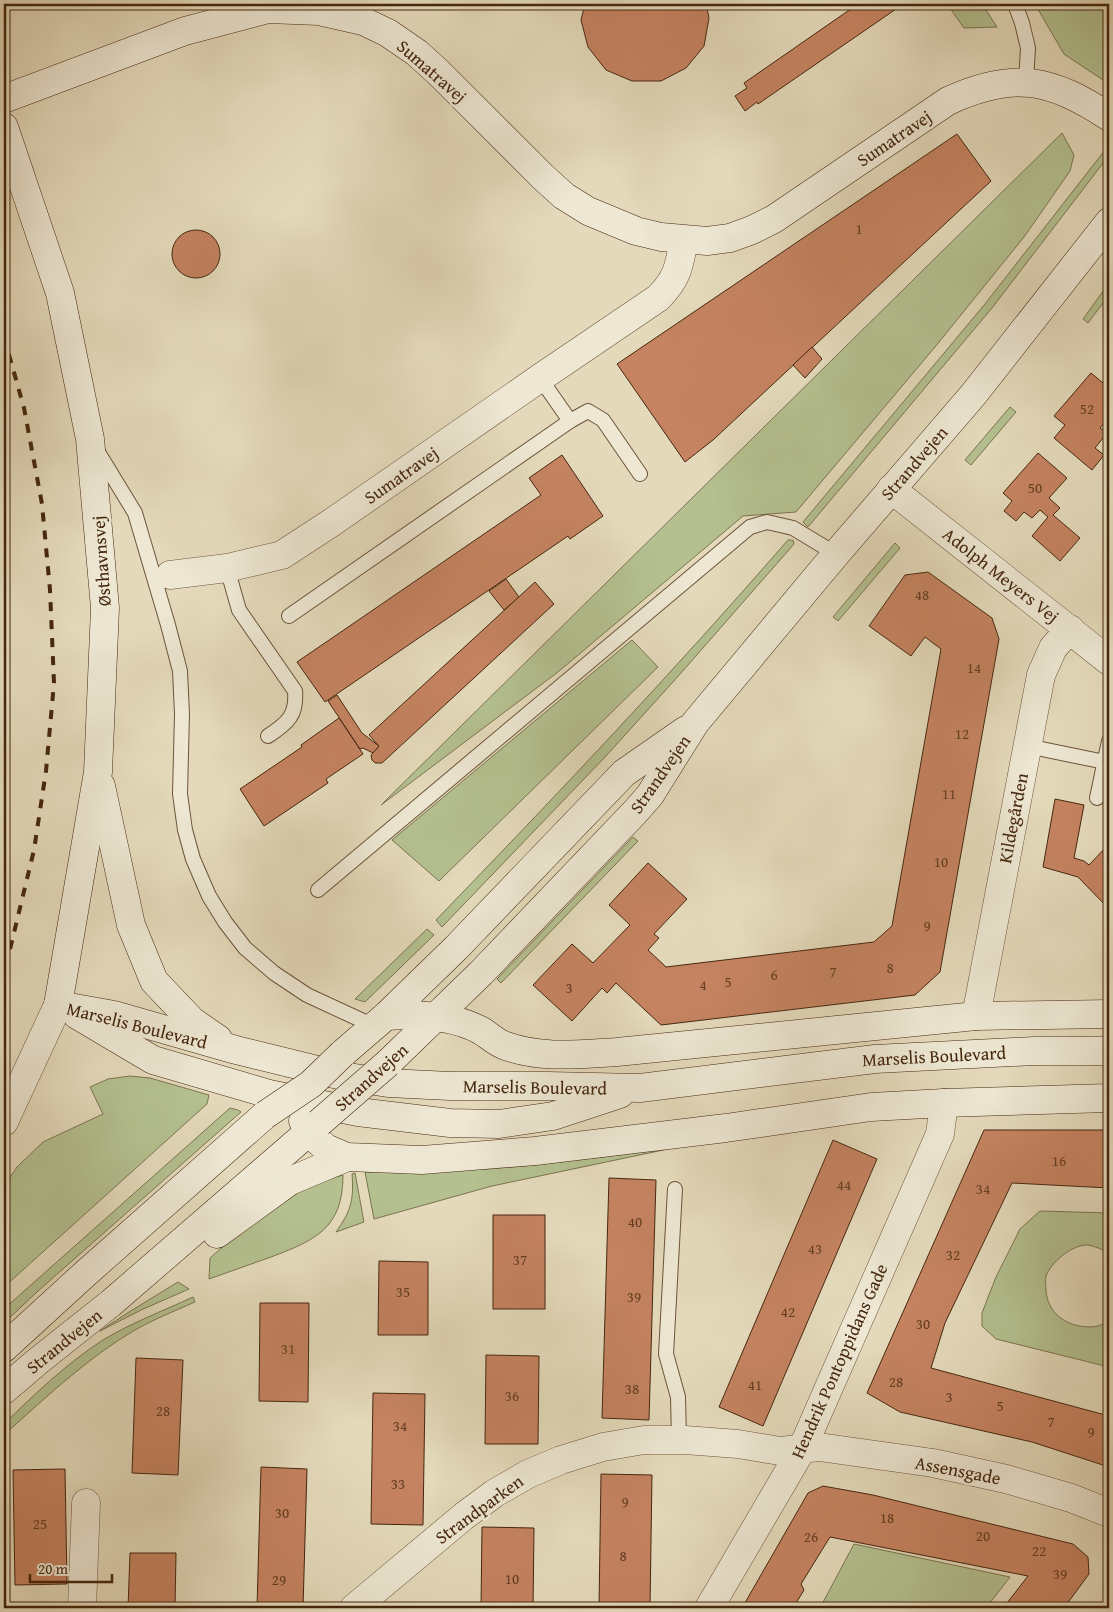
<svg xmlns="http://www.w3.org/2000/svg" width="1113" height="1612" font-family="'Gentium Book Plus',serif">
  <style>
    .green { fill: #b4c090; stroke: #7c744f }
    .building { fill: #c58361; stroke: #45270e }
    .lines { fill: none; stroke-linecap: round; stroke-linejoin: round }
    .lane-casing { stroke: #6d5439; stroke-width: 16 }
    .street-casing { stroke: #6d5439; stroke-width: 29 }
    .secondary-casing { stroke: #45270e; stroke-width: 29 }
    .lane { stroke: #ede7d3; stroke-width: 14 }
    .street { stroke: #ede7d3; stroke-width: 28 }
    .secondary { stroke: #ede7d3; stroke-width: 28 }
    .rail { stroke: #45270e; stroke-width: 4; stroke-dasharray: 9 9; stroke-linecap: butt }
    .secondary-bridge-casing { stroke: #45270e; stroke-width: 29; stroke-linecap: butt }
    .secondary-bridge { stroke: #ede7d3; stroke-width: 28 }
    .labels { text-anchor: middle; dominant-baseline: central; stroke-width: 5; stroke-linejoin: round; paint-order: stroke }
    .number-label { font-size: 15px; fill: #653e23 }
    .street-label { font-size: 18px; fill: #45270e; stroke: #ede7d3 }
  </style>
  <rect width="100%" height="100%" fill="#e4dabb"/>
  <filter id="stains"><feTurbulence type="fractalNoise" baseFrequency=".004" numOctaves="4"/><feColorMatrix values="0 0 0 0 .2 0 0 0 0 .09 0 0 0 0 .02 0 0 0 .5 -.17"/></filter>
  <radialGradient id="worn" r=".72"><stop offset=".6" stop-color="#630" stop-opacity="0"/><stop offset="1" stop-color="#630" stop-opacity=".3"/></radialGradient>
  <!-- green -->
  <g class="green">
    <polygon points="947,4 982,4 997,27 964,28"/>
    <polygon points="1035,4 1109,4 1109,84 1064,54"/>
    <polygon points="1062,133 1074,155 1070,171 1024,237 935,347 796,512 743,516 558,672 381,805"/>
    <polygon points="1105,150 1107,158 992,308 808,527 803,522 985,304"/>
    <polygon points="1109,283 1109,295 1088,323 1083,319"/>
    <polygon points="1010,407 1016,412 971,465 965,460"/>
    <path d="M788 540H793L794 544 681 673 606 756 442 927 436 920C556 796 675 670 788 540Z"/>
    <polygon points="895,543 900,548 838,621 833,617"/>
    <polygon points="632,640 658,667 439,881 392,840"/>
    <polygon points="633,837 638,841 501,983 497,979"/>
    <polygon points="427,929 434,935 365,1002 355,999"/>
    <polygon points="130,1076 150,1078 209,1095 207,1104 4,1287 4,1186 17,1167 43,1142 103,1114 90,1087 108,1079"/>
    <polygon points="230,1108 238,1110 241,1112 38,1291 4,1323 4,1309"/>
    <polygon points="668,1149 492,1186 374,1219 365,1172 487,1169 535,1165"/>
    <path d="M355 1173 364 1222 336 1232C351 1211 354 1200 352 1174Z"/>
    <path d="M343 1175C343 1228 316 1240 271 1257 250 1264 230 1272 209 1279L210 1258C231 1240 252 1219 275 1204 293 1191 322 1181 343 1175Z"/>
    <path d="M1040 1211 1109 1213V1253C1103 1250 1095 1246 1088 1245 1073 1244 1051 1262 1046 1276 1045 1280 1046 1287 1046 1291 1048 1311 1062 1323 1080 1326 1091 1328 1101 1327 1109 1320V1367L996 1339 982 1326V1313L996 1277 1020 1229Z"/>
    <polygon points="178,1282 189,1289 141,1310 100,1331 129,1312"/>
    <path d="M193 1297 195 1302C179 1309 162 1316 146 1324 96 1350 45 1398 4 1435V1424C35 1394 67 1363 103 1340 131 1323 163 1311 193 1297Z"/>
    <polygon points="854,1544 1010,1577 986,1608 820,1608"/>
  </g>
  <!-- building -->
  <g class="building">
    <polygon points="585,4 706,4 709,18 704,46 686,68 661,81 632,81 606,70 588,47 581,20"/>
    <polygon points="858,4 892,4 896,9 758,104 757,102 745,111 735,96 747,88 744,83"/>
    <polygon points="957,134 991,181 713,440 685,462 617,364"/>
    <circle cx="196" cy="254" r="24"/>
    <polygon points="812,347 822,359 805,378 793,365"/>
    <polygon points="1091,373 1109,388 1109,417 1100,428 1107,433 1095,448 1104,455 1092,470 1054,438 1065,425 1054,416"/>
    <polygon points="1038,453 1067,478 1049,498 1060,508 1053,515 1080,538 1060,561 1032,536 1048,517 1040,510 1032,518 1024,512 1016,521 1004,511 1012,501 1003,493"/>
    <polygon points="562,455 603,516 570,539 568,536 325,702 297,662 541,495 529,478"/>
    <polygon points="928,572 992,618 999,639 940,972 915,995 661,1025 616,983 607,993 602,988 572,1021 533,985 572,944 593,963 630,925 609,905 648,863 687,899 654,934 659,938 648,950 666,967 874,942 892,926 941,649 925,637 911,656 869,626 905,575"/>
    <polygon points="506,579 519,597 504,610 489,591"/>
    <polygon points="535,582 554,604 382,763 375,763 372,760 371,755 379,746 369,735"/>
    <polygon points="337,695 362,733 379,746 373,753 363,748 360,749 328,701"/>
    <polygon points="339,718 363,754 326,779 328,783 264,826 240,789 302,747 301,745"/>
    <polygon points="1055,799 1084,805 1074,858 1084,861 1089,865 1109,844 1109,909 1078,877 1043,867"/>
    <polygon points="984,1130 1109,1130 1109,1188 1012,1183 945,1323 931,1368 1109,1416 1109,1467 1032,1442 900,1412 867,1393"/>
    <polygon points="833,1140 877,1159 763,1426 719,1407"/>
    <polygon points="609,1178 656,1180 649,1420 602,1418"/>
    <rect x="493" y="1215" width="52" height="94"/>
    <polygon points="379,1261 428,1262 428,1335 378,1335"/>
    <polygon points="260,1303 309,1303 308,1402 259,1401"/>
    <polygon points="486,1355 539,1356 538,1444 485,1444"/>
    <polygon points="136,1358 183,1360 178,1475 132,1473"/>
    <polygon points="373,1393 425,1394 423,1525 371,1524"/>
    <polygon points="261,1467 307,1469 303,1608 257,1608"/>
    <polygon points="65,1469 67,1584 15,1585 13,1470"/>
    <polygon points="601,1474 652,1475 650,1608 599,1608"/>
    <polygon points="823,1486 873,1495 1073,1544 1088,1557 1089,1574 1064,1608 996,1608 1000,1604 1007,1603 1028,1576 830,1537 801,1584 804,1590 793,1608 742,1608 808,1493"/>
    <polygon points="482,1527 534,1528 533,1608 481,1608"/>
    <polygon points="130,1553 176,1553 175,1608 128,1608"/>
  </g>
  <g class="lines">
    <defs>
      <g id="lane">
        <polyline points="1015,4 1022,23 1028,48 1026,82"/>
        <polyline points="540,378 570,421"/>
        <polyline points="96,449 135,513 168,625 180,671 182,714 180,794 185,830 193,859 209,896 225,922 245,948 274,973 307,995 374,1026"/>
        <path d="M227 568 239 610 295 691C297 715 288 723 268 736"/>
        <polyline points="289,616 570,421 588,411 603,420 640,474"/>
        <polyline points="1027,746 1105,762"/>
        <polyline points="1097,798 1109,741"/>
        <polyline points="318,890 750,527 767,522 793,528 836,554"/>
        <polyline points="675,1189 666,1354 678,1397 679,1440"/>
      </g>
      <g id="street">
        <polyline points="891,489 1109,661"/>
        <path d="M170 575 227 568 282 555 331 523 540 378 658 298C678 278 679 266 684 240"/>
        <polyline points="976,1016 1041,675 1053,648 1070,629"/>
        <polyline points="4,1122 58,1005"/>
        <polyline points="82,1608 86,1503"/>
        <polyline points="354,1608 464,1516 495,1493 528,1474 561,1460 603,1447 644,1440 685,1440 738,1444 780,1451 819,1447 933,1463 1006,1479 1071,1498 1109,1513"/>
        <polyline points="709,1608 802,1449 940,1134 944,1103"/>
      </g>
      <g id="secondary">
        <path d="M4 99 185 31 268 9 319 11 363 21 388 33 417 53 438 72 543 177 564 196 588 211 636 231 661 237 707 241 730 238 752 230 774 219 948 101C1013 71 1051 78 1109 117"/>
        <polyline points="4,127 60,293 90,439 105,608 98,772 58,1005"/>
        <polyline points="101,786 131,925 154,981 192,1021 218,1039"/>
        <polyline points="58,1005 114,1015 236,1050 342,1076 388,1083 450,1086 548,1086 640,1088 875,1059 1034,1051 1109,1051"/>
        <polyline points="77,1015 153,1060 269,1094 358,1112 450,1123 499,1124 553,1116 620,1094"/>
        <path d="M386 1016C417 1014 451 1015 480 1030 489 1035 496 1043 506 1046 542 1059 580 1054 617 1052L976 1016 1109 1014"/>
        <polyline points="342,1054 386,1016 456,948 624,773 686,730"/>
        <polyline points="388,1063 481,973 636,811 650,795 695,723 836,554 973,395 1109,222"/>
        <polyline points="303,1121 309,1133 326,1148 347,1157 422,1160 535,1151 726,1128 871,1107 944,1103 1109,1098"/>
        <polyline points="217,1234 290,1181 347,1157"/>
        <polyline points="4,1348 86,1273 265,1115"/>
        <polyline points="4,1390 38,1361 111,1303 319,1123"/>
      </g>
    </defs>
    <!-- lane casing -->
    <use href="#lane" class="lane-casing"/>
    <!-- street casing -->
    <use href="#street" class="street-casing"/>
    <!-- secondary casing -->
    <use href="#secondary" class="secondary-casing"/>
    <!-- lane -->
    <use href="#lane" class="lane"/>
    <!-- street -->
    <use href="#street" class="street"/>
    <!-- secondary -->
    <use href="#secondary" class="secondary"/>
    <!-- rail -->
    <polyline class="rail" points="4,337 24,408 42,504 50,590 54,683 46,771 34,850 4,974"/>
    <defs>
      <g id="secondary-bridge">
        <polyline points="265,1115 311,1084 342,1054"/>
        <polyline points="319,1123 388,1063"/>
      </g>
    </defs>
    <!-- secondary-bridge casing -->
    <use href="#secondary-bridge" class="secondary-bridge-casing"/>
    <!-- secondary-bridge -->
    <use href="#secondary-bridge" class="secondary-bridge"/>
  </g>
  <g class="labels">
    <!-- number labels -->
    <g class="number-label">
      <text x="859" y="228">1</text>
      <text x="1087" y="408">52</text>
      <text x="1035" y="487">50</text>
      <text x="922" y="594">48</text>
      <text x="974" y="667">14</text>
      <text x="962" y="733">12</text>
      <text x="949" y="793">11</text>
      <text x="941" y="861">10</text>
      <text x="927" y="925">9</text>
      <text x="890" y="967">8</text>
      <text x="833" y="971">7</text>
      <text x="774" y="974">6</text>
      <text x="728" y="981">5</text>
      <text x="703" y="984">4</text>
      <text x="569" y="987">3</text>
      <text x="1059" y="1160">16</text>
      <text x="844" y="1184">44</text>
      <text x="983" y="1188">34</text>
      <text x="635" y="1221">40</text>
      <text x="815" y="1248">43</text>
      <text x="953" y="1254">32</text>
      <text x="520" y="1259">37</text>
      <text x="403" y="1291">35</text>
      <text x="634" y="1296">39</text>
      <text x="788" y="1311">42</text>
      <text x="923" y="1323">30</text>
      <text x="288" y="1348">31</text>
      <text x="896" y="1381">28</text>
      <text x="755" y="1384">41</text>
      <text x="632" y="1388">38</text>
      <text x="512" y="1395">36</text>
      <text x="949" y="1396">3</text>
      <text x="1000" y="1405">5</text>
      <text x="163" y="1410">28</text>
      <text x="1051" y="1421">7</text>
      <text x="400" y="1425">34</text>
      <text x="1091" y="1431">9</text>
      <text x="398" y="1483">33</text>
      <text x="625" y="1501">9</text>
      <text x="282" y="1512">30</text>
      <text x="887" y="1517">18</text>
      <text x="40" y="1523">25</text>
      <text x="983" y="1535">20</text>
      <text x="811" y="1536">26</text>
      <text x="1039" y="1550">22</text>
      <text x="623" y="1555">8</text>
      <text x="1060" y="1573">39</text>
      <text x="512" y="1578">10</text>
      <text x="279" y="1579">29</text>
    </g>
    <!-- street labels -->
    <g class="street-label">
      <text transform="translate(432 71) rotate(41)">Sumatravej</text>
      <text transform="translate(894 138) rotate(-34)">Sumatravej</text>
      <text transform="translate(914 463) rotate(-49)">Strandvejen</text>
      <text transform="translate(401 475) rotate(-35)">Sumatravej</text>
      <text transform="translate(101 561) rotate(-94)">Østhavnsvej</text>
      <text transform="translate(1001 575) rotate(38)">Adolph Meyers Vej</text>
      <text transform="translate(660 774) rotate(-55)">Strandvejen</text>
      <text transform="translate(1013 818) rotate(-79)">Kildegården</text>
      <text transform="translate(137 1025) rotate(14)">Marselis Boulevard</text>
      <text transform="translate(934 1056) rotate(-3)">Marselis Boulevard</text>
      <text transform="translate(371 1077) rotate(-42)">Strandvejen</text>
      <text transform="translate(535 1087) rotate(1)">Marselis Boulevard</text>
      <text transform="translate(64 1341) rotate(-39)">Strandvejen</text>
      <text transform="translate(839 1361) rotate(-66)">Hendrik Pontoppidans Gade</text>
      <text transform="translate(958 1470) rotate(11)">Assensgade</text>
      <text transform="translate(479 1509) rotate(-36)">Strandparken</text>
    </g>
  </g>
  <!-- margin -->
  <rect width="1113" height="1612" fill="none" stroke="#e4dabb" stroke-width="20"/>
  <rect x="5" y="5" width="1103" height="1602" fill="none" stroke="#45270e" stroke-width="2.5"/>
  <rect x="10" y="10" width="1093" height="1592" fill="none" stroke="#45270e"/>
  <!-- scale -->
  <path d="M30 1574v8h82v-8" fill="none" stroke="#45270e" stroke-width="2.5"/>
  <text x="38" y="1574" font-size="15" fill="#45270e" stroke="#ede7d3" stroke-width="4" paint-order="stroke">20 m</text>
  <rect width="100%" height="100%" filter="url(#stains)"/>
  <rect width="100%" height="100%" fill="url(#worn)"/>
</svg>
